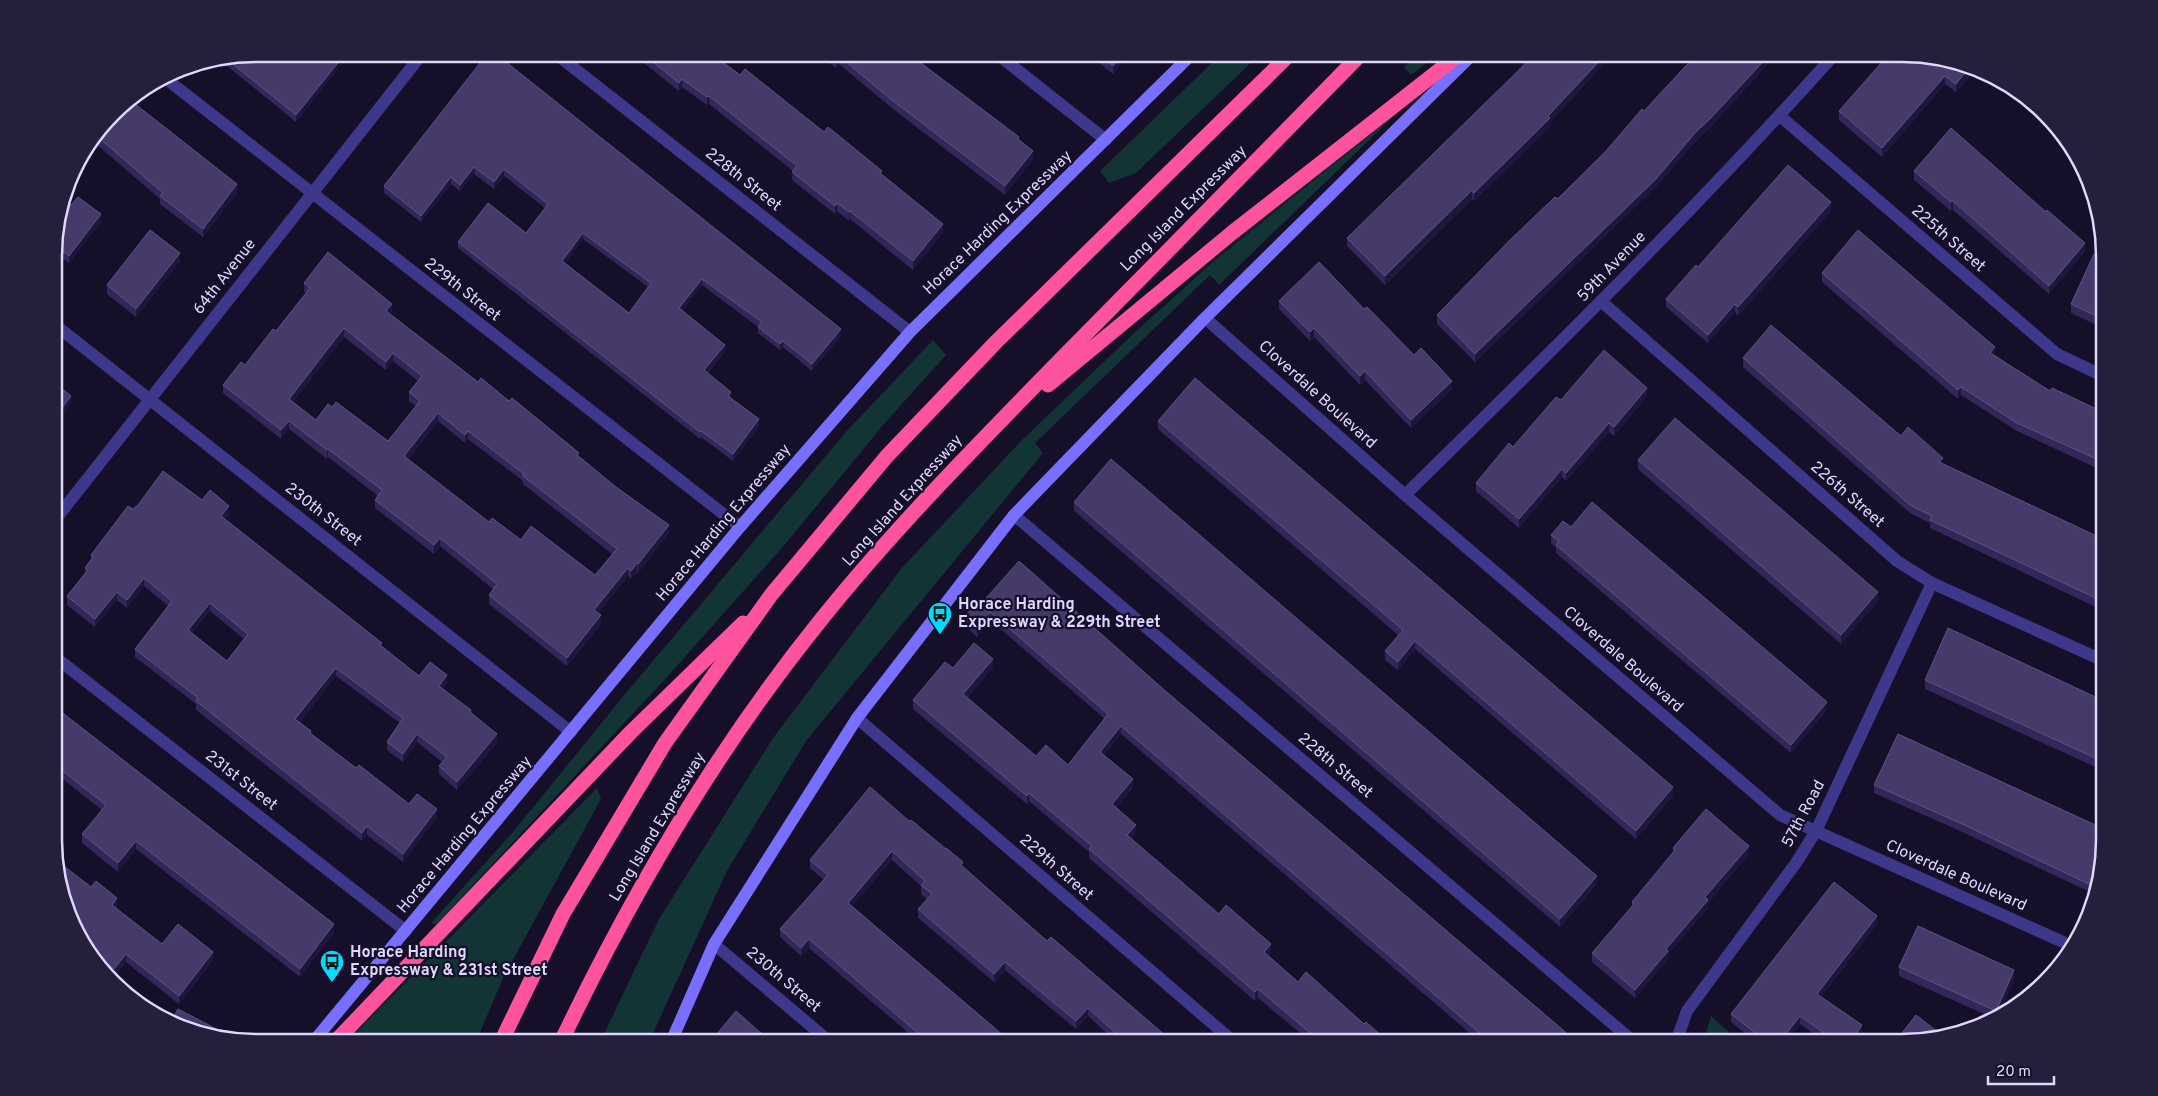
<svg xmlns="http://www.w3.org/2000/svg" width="2158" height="1096" font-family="Overpass,sans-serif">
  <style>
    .green { fill: #123434 }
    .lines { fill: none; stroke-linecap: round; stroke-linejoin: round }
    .minor { stroke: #3e388b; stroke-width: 12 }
    .tertiary { stroke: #3e388b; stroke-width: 12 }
    .secondary { stroke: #786fff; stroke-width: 12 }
    .motorway { stroke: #ff539e; stroke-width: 15 }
    .wall { fill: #332759; fill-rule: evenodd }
    .shaded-wall { fill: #1f163e }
    .building { fill: #453a6a; stroke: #5d5382; fill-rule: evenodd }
    .labels { text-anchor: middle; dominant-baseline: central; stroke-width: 4.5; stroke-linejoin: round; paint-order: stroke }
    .street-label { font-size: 16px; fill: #ded8ff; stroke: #150f2a }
    .poi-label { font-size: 16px; font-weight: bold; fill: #ded8ff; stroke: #150f2a; text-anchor: start }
    .rim { fill: none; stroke: #ded8ff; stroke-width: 2.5 }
  </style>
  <rect width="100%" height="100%" fill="#150f2a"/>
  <!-- green -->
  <g class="green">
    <polygon points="1221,54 1260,54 1136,173 1109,183 1100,171"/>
    <polygon points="1417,54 1438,54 1411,75 1404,67"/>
    <polygon points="1396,114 1219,285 1210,275 1035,443 1043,453 806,741 727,871 649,1042 600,1042 659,919 773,738 901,569 1021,441 1133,334 1214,261"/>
    <polygon points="933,340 946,355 884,424 787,542 667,677 436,925 431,923 513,832 621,699 845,433"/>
    <polygon points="597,788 601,799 503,978 476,1042 347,1042"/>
    <polygon points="1711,1016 1740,1042 1703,1042"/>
  </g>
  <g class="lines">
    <!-- minor -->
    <g class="minor">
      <polyline points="556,54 910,332"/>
      <polyline points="997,54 1106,140"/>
      <polyline points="165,78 740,527"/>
      <polyline points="1780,116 2057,354 2103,376"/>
      <polyline points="1602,302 1897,561 1932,583 2104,661"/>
      <polyline points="54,324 571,732"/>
      <path d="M1405 495C1552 351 1698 207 1835 54"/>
      <polyline points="1014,515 1634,1042"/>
      <polyline points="55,520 422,54"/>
      <polyline points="55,657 406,931"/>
      <polyline points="857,718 1234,1042"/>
      <polyline points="714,944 830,1042"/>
      <polyline points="1676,1042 1687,1011 1796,863 1816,831 1932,583"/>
    </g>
    <!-- tertiary -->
    <polyline class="tertiary" points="1205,318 1405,495 1780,815 2072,946"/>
    <!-- secondary -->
    <g class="secondary">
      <polyline points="313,1042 740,527 910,332 1192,54"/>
      <polyline points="671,1042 714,944 857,718 1014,515 1205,318 1473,54"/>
    </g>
    <!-- motorway -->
    <g class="motorway">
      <polyline points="1048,385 1233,232 1460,54"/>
      <polyline points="335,1042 631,732 743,623"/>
      <polyline points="501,1042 563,914 665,743 771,595 887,456 996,342 1290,54"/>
      <path d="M561 1042C632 893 716 750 820 621 896 526 983 439 1068 352 1166 253 1264 153 1361 54"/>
    </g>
  </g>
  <!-- wall -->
  <g class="wall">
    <polygon points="257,54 277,60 348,54 348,56 296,122 221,61"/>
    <path d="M487 54 841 336 812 371 783 347 780 350 758 333V327L702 285 682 311 725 352 708 373 731 398 759 426 733 461 701 437 700 439 458 248V242L526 233 545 208 504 176 494 189 474 174 460 191 451 184 421 222 384 193V186ZM583 239 648 287 629 313 565 263Z"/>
    <polygon points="633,54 718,54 716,57 740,75 824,132 882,175 943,232 913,270 850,219 849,221 837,211 835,214 792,180 793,171 709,104 707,105 682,87 679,91"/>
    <polygon points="819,54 909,54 1019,140 1033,159 1005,195 893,109 839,64 836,68"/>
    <polygon points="1088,54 1133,54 1128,60 1126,58 1113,74"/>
    <polygon points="1696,54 1777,54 1711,127 1695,142 1656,187 1475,362 1437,324 1437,315 1606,151 1644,111 1696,55"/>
    <polygon points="1889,54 1969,70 1969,77 1956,92 1945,84 1882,157 1839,120 1839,111"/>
    <polygon points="123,104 237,193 203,237 160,204 160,199 94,142"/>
    <polygon points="1550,123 1550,127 1474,201 1472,199 1385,285 1347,246 1347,238"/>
    <polygon points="1914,171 2085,251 2049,294 1953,210 1951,211 1914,180"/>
    <polygon points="71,205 101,222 69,263 54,252 54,243"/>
    <polygon points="1831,211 1738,316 1735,312 1708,343 1666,307 1666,299"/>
    <polygon points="2103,258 2103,328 2071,313 2071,304"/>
    <polygon points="180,261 136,317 107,294 107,285"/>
    <polygon points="1822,273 1995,355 2050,391 2103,412 2103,471 2017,431 1961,395 1958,399 1822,282"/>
    <path d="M304 283 392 312 390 314 478 382 509 401 579 457 669 533 638 573 637 572 631 579 628 576 598 613 601 624 567 666 489 604V595L493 589 440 546 434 554 375 508V500L378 496 328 457 327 459 289 429 281 439 223 393V385L245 365 276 331 306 293 304 291ZM344 337 386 370 393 361 418 381 409 392V401L416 406 388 441 332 407 316 420 293 402ZM438 421 465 443 468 439 523 481V484L612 554 595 575 521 540 489 522 408 460Z"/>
    <polygon points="1279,301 1364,309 1414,355 1452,389 1411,428 1365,380 1360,385 1314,337 1310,341 1279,309"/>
    <polygon points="1743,358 1901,436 1943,464 2103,539 2104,611 1930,528 1930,523 1910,513 1743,367"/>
    <polygon points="1647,396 1614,436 1609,432 1566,481 1562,477 1519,528 1476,491 1476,483 1561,400"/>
    <polygon points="1158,421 1673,796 1636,839 1415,649 1398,670 1385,660 1385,651 1398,635 1158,429"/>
    <polygon points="1638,460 1878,601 1841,644 1638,469"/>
    <path d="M202 500 229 514 225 520 382 647 419 676 447 683 443 689 471 713 497 743 457 790 439 774V766L442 762 417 742 403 762 387 750V742L400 723 336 676 300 722 311 734 356 768 409 804 437 817 403 862 367 835 362 841 196 710V704L135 657V649L168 606 144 586 127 608 117 600 95 627 67 605V596L85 573V568L91 560V555L133 509ZM210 611 244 639 227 661 192 633Z"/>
    <polygon points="1074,502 1597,884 1560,927 1074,511"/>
    <polygon points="1571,527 1827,710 1791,753 1556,553 1556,548 1551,543 1551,535"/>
    <polygon points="981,604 1162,688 1577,1042 1480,1042 1121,734 1104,755 1133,788 1116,808 1136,833 1131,839 1219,914 1271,953 1268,956 1298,982 1364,1024 1389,1042 1311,1042 1258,998 1255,1001 1089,858 1089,852 1029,801 1027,804 913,709 913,700 953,668 993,667 967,698 1036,756 1068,765 1105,719 990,620 990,621 977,637 964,625 964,617 981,605"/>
    <polygon points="1925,680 2104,701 2104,771 1925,689"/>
    <polygon points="55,707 334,933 300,977 136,849 118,872 82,843 82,834 102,810 55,773"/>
    <polygon points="1874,785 2104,840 2092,893 1958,830 1874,793"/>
    <polygon points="909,821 1047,941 1173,1042 1115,1041 1088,1016 1076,1029 1005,970 994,982 918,918 918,909 927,899 921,894 921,886 892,860 852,906 1011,1042 919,1042 809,948 801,956 780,937 780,929 824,880 810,868 810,860"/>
    <polygon points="1673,848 1749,854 1708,903 1708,908 1668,954 1668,959 1635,998 1592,962 1592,953 1632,907 1632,902 1673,853"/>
    <polygon points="91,887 117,906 116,909 162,944 213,960 179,1004 126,962 114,977 95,961 69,917"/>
    <polygon points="1877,924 1821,997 1862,1034 1856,1042 1825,1042 1800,1024 1786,1042 1756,1042 1731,1022 1731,1014"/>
    <polygon points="1899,967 2014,979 1998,1016 1993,1018 1899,976"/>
  </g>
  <!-- shaded-wall -->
  <g class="shaded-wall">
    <polygon points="345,54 348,54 348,56 296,122 296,115"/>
    <polygon points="1123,54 1126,54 1126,58 1113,74 1113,66"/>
    <polygon points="1128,54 1133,54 1128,60"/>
    <polygon points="1606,54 1614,54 1550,123 1550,127 1474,201 1474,193 1548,116"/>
    <polygon points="1770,54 1777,54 1711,127 1695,142 1656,187 1475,362 1475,354"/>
    <polygon points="839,56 839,64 836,68 836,59"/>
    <polygon points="1968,69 1969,70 1969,77 1956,92 1956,84"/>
    <polygon points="1945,76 1945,84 1882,157 1882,148"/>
    <polygon points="682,79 682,87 679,91 679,83"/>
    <polygon points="709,96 709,104 707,105 707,97"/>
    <polygon points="1033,151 1033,159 1005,195 1005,186"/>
    <polygon points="474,167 474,174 460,191 460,185"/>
    <polygon points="504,169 504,176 494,189 494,182"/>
    <polygon points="451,177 451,184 421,222 421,216"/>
    <polygon points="237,184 237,193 203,237 203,229"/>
    <polygon points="1472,190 1472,199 1385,285 1385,276"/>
    <polygon points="1953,201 1953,210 1951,211 1951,202"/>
    <polygon points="1831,202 1831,211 1738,316 1738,307"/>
    <polygon points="837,203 837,211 835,214 835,206"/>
    <polygon points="850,211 850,219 849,221 849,212"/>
    <polygon points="101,214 101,222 69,263 69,256"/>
    <polygon points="943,224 943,232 913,270 913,261"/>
    <polygon points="583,233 583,239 562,267 562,261"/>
    <polygon points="2085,243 2085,251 2049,294 2049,286"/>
    <polygon points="180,253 180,261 136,317 136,309"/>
    <polygon points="702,279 702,285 679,315 679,308"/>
    <polygon points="392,304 392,312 386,320 386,311"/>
    <polygon points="1735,304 1735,312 1708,343 1708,335"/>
    <polygon points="344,328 344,337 289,407 289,399"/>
    <polygon points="1314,328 1314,337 1310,341 1310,332"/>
    <polygon points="841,329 841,336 812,371 812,364"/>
    <polygon points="783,341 783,347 780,350 780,344"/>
    <polygon points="725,345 725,352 704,377 704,370"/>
    <polygon points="1995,347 1995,355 1990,353"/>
    <polygon points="393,353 393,361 386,370 386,362"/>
    <polygon points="1365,371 1365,380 1360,385 1360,376"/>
    <polygon points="1452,381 1452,389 1411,428 1411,420"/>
    <polygon points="1961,387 1961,395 1958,399 1958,390"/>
    <polygon points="1647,388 1647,396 1614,436 1614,427"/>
    <polygon points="731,392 731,398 728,396"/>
    <polygon points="71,396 71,404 55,426 55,417"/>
    <polygon points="438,413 438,421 404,465 404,456"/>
    <polygon points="759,419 759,426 733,461 733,454"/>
    <polygon points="289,421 289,429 281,439 281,430"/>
    <polygon points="1609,423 1609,432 1566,481 1566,473"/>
    <polygon points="468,431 468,439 465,443 465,435"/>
    <polygon points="328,449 328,457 327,459 327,450"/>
    <polygon points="1943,458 1943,466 1939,462"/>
    <polygon points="1562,469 1562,477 1519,528 1519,519"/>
    <polygon points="229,506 229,514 221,525 221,516"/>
    <polygon points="669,525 669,533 638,573 638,564"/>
    <polygon points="440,538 440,546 434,554 434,545"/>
    <polygon points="637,563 637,572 631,579 631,571"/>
    <polygon points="628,568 628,576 594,618 594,610"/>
    <polygon points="144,578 144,586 127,608 127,600"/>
    <polygon points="117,592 117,600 95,627 95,619"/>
    <polygon points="1878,592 1878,601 1841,644 1841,635"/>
    <polygon points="210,603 210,611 188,638 188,630"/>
    <polygon points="990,613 990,621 977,637 977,628"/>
    <polygon points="601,615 601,624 567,666 567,658"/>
    <polygon points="1415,641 1415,649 1398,670 1398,662"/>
    <polygon points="993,659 993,667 963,702 963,694"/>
    <polygon points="336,668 336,676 295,728 295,719"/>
    <polygon points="447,675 447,683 439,694 439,686"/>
    <polygon points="1827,702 1827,710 1791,753 1791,745"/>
    <polygon points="1121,726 1121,734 1100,760 1100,752"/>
    <polygon points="417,734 417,742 403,762 403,754"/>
    <polygon points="497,734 497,743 457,790 457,782"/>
    <polygon points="1133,779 1133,788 1112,812 1112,804"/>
    <polygon points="1673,787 1673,796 1636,839 1636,831"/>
    <polygon points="1029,793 1029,801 1027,804 1027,796"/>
    <polygon points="437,809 437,817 403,862 403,854"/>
    <polygon points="1136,825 1136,833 1127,843 1127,835"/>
    <polygon points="367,826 367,835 362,841 362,833"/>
    <polygon points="136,841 136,849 118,872 118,863"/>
    <polygon points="1749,846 1749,854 1708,903 1708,908 1668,954 1668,959 1635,998 1635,990 1705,897"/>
    <polygon points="892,851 892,860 848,911 848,903"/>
    <polygon points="1597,876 1597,884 1560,927 1560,919"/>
    <polygon points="117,898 117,906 112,914 112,905"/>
    <polygon points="1877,916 1877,924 1817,1002 1817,994"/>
    <polygon points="334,924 334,933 300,977 300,969"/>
    <polygon points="809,939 809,948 801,956 801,948"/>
    <polygon points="1271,944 1271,953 1264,961 1264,952"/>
    <polygon points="213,952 213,960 179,1004 179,996"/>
    <polygon points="126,954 126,962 114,977 114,969"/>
    <polygon points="1005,962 1005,970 994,982 994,974"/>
    <polygon points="2014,970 2014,979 1998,1016 1996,1017 1996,1011"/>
    <polygon points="1258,989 1258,998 1255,1001 1255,992"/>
    <polygon points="1088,1008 1088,1016 1076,1029 1076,1021"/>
    <polygon points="1800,1016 1800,1024 1786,1042 1780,1042"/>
    <polygon points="1862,1025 1862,1034 1856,1042 1851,1042"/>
  </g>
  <!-- building -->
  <g class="building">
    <polygon points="257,54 268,54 277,60 282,54 345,54 296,115 228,60"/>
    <path d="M487 54H496L841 329 812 364 783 341 780 344 758 327 762 322 702 279 679 308 725 345 704 370 731 392 728 396 759 419 733 454 701 431 700 432 458 242 488 203 526 233 548 204 504 169 494 182 474 167 460 185 451 177 421 216 384 186ZM583 233 651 283 629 313 562 261Z"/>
    <polygon points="643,54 712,54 740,75 745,69 824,132 828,127 882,171 880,173 943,224 913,261 850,211 849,212 837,203 835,206 792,172 797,166 709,96 707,97 682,79 679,83"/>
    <polygon points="829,54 909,54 1019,137 1018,139 1033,151 1005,186 893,101 839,56 836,59"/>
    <polygon points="1098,54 1123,54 1113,66"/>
    <polygon points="1534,54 1606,54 1548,116 1550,118 1474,193 1472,190 1385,276 1347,238 1517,72"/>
    <polygon points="1697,54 1770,54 1711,118 1695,133 1656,179 1475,354 1437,315 1511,239 1555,197 1558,199 1606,151 1642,109 1644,111"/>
    <polygon points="1889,54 1901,54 1968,69 1956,84 1945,76 1882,148 1839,111"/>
    <polygon points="130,100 237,184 203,229 160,196 163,193 98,137 123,104"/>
    <polygon points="1951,128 2046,212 2047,210 2085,243 2049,286 1953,201 1951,202 1914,171"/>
    <polygon points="1788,165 1831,202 1738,307 1735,304 1708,335 1666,299 1696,265 1698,267"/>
    <polygon points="78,197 101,214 69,256 54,245 54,243 66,201 71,205"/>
    <polygon points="150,230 180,253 136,309 107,285"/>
    <polygon points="1858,230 1995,347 1990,353 2050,391 2052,388 2103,412 2103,462 2017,423 1961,387 1958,390 1822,273"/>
    <path d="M328 252 392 304 386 311 478 382 481 378 509 401 512 398 579 453 577 455 616 487 669 525 638 564 637 563 631 571 628 568 594 610 601 615 567 658 489 595 497 584 440 538 434 545 375 500 382 490 328 449 327 450 289 421 281 430 223 385 241 362 245 365 273 329 276 331 310 288 304 283ZM344 328 386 362 393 353 422 376 409 392 420 401 388 441 336 402 332 407 328 404 316 420 289 399ZM438 413 465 435 468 431 524 474 523 476 617 549 595 575 531 526 521 540 492 518 489 522 404 456Z"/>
    <polygon points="2094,254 2103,258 2103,319 2071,304"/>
    <polygon points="1319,262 1364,309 1367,307 1414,355 1421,348 1452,381 1411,420 1365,371 1360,376 1314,328 1310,332 1279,301"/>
    <polygon points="1771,325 1901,436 1908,427 1943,458 1939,462 2103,539 2104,602 1930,520 1932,516 1910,505 1743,358"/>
    <polygon points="1604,350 1647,388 1614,427 1609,423 1566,473 1562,469 1519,519 1476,483 1509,443 1513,447 1556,397 1561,400"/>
    <polygon points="1195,378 1673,787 1636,831 1415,641 1398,662 1385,651 1403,630 1158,421"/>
    <polygon points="54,382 71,396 55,417"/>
    <polygon points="1675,418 1878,592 1841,635 1638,460"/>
    <polygon points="1111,459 1597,876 1560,919 1074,502"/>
    <path d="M163 471 202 500 210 490 229 506 221 516 382 643 380 645 419 676 430 662 447 675 439 686 471 710 470 712 497 734 457 782 439 766 447 757 417 734 403 754 387 742 403 718 336 668 295 719 311 731 310 733 356 768 359 765 409 804 417 794 437 809 403 854 367 826 362 833 196 701 198 698 135 649 172 601 144 578 127 600 117 592 95 619 67 596 88 570 85 568 93 557 91 555 128 506 133 509 138 505ZM210 603 248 634 227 661 188 630Z"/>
    <polygon points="1592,502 1827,702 1791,745 1556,545 1559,541 1551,535 1563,521 1571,527"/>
    <polygon points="1019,561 1162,688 1577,1042 1490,1042 1121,726 1100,752 1133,779 1112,804 1136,825 1127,835 1219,914 1226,905 1271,944 1264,952 1298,982 1306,972 1364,1024 1366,1022 1389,1042 1321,1042 1258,989 1255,992 1089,849 1092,846 1029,793 1027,796 913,700 945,662 953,668 974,643 993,659 963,694 1036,756 1046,745 1068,765 1108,714 981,604"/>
    <polygon points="977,602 990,613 977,628 964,617"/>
    <polygon points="1948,628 2104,701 2104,762 1925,680"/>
    <polygon points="55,707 334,924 300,969 136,841 118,863 82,834 106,805 55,765"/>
    <polygon points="1898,734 2104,829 2104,840 2093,886 1958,822 1874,785"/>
    <polygon points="870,787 909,821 911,820 946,849 946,848 963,862 961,865 1047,941 1051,937 1173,1042 1114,1042 1119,1036 1088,1008 1076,1021 1005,962 994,974 918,909 932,894 921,885 925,881 892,851 848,903 1011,1042 928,1042 809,939 801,948 780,929 828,875 810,860"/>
    <polygon points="1706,809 1749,846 1705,897 1708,900 1666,949 1668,951 1635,990 1592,953 1634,904 1632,902 1675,850 1673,848"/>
    <polygon points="56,860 91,887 96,881 117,898 112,905 162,944 178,924 213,952 179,996 126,954 114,969 86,945 69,917 56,866"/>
    <polygon points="1834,882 1877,916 1817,994 1862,1025 1851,1042 1837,1042 1800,1016 1780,1042 1767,1042 1731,1014"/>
    <polygon points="1918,926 2014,970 1996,1011 1899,967"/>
    <polygon points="178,1009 228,1035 171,1022"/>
    <polygon points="736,1011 771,1042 710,1042"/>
    <polygon points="1916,1015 1943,1036 1914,1042 1895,1042"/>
  </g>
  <!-- icons -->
  <defs>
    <symbol id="bus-pin" viewBox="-11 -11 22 30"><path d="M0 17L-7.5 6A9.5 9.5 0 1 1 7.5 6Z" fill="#04dcff" stroke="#150f2a"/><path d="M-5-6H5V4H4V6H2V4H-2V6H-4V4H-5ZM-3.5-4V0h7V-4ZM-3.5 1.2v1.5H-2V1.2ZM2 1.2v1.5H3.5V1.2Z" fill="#111"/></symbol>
  </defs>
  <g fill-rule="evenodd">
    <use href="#bus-pin" x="926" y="600" width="28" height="38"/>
    <use href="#bus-pin" x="318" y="948" width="28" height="38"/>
  </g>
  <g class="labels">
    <!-- street labels -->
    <g class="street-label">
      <text transform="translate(743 180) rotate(38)">228th Street</text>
      <text transform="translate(1184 209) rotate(-45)">Long Island Expressway</text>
      <text transform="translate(998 223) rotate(-44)">Horace Harding Expressway</text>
      <text transform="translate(1948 239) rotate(41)">225th Street</text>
      <text transform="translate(1612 267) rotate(-46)">59th Avenue</text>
      <text transform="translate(225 277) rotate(-52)">64th Avenue</text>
      <text transform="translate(462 290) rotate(38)">229th Street</text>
      <text transform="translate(1317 395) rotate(42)">Cloverdale Boulevard</text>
      <text transform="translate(1847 495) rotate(41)">226th Street</text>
      <text transform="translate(903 501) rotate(-48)">Long Island Expressway</text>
      <text transform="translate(323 515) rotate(38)">230th Street</text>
      <text transform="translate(724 523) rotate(-50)">Horace Harding Expressway</text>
      <text transform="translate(1623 660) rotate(41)">Cloverdale Boulevard</text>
      <text transform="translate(1335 766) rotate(40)">228th Street</text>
      <text transform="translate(241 781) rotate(38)">231st Street</text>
      <text transform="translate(1804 814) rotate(-62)">57th Road</text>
      <text transform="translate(658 827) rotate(-59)">Long Island Expressway</text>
      <text transform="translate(465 835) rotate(-50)">Horace Harding Expressway</text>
      <text transform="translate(1056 868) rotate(41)">229th Street</text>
      <text transform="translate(1956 876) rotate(24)">Cloverdale Boulevard</text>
      <text transform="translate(783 980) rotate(40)">230th Street</text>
    </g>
    <!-- poi labels -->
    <g class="poi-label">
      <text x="958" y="605">Horace Harding<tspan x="958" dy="18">Expressway &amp; 229th Street</tspan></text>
      <text x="350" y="953">Horace Harding<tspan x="350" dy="18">Expressway &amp; 231st Street</tspan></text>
    </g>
  </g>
  <!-- crop -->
  <path d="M0 0H2158V1096H0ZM256 62H1902A194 194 0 0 1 2096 256V840A194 194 0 0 1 1902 1034H256A194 194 0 0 1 62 840V256A194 194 0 0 1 256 62Z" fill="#251f3b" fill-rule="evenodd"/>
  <path class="rim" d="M256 62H1902A194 194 0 0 1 2096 256V840A194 194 0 0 1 1902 1034H256A194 194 0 0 1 62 840V256A194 194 0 0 1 256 62Z"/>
  <!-- scale -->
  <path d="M1988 1076v8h66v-8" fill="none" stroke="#ded8ff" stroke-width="2.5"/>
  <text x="1996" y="1076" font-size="15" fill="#ded8ff" stroke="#150f2a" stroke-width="4" paint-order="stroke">20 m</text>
</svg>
